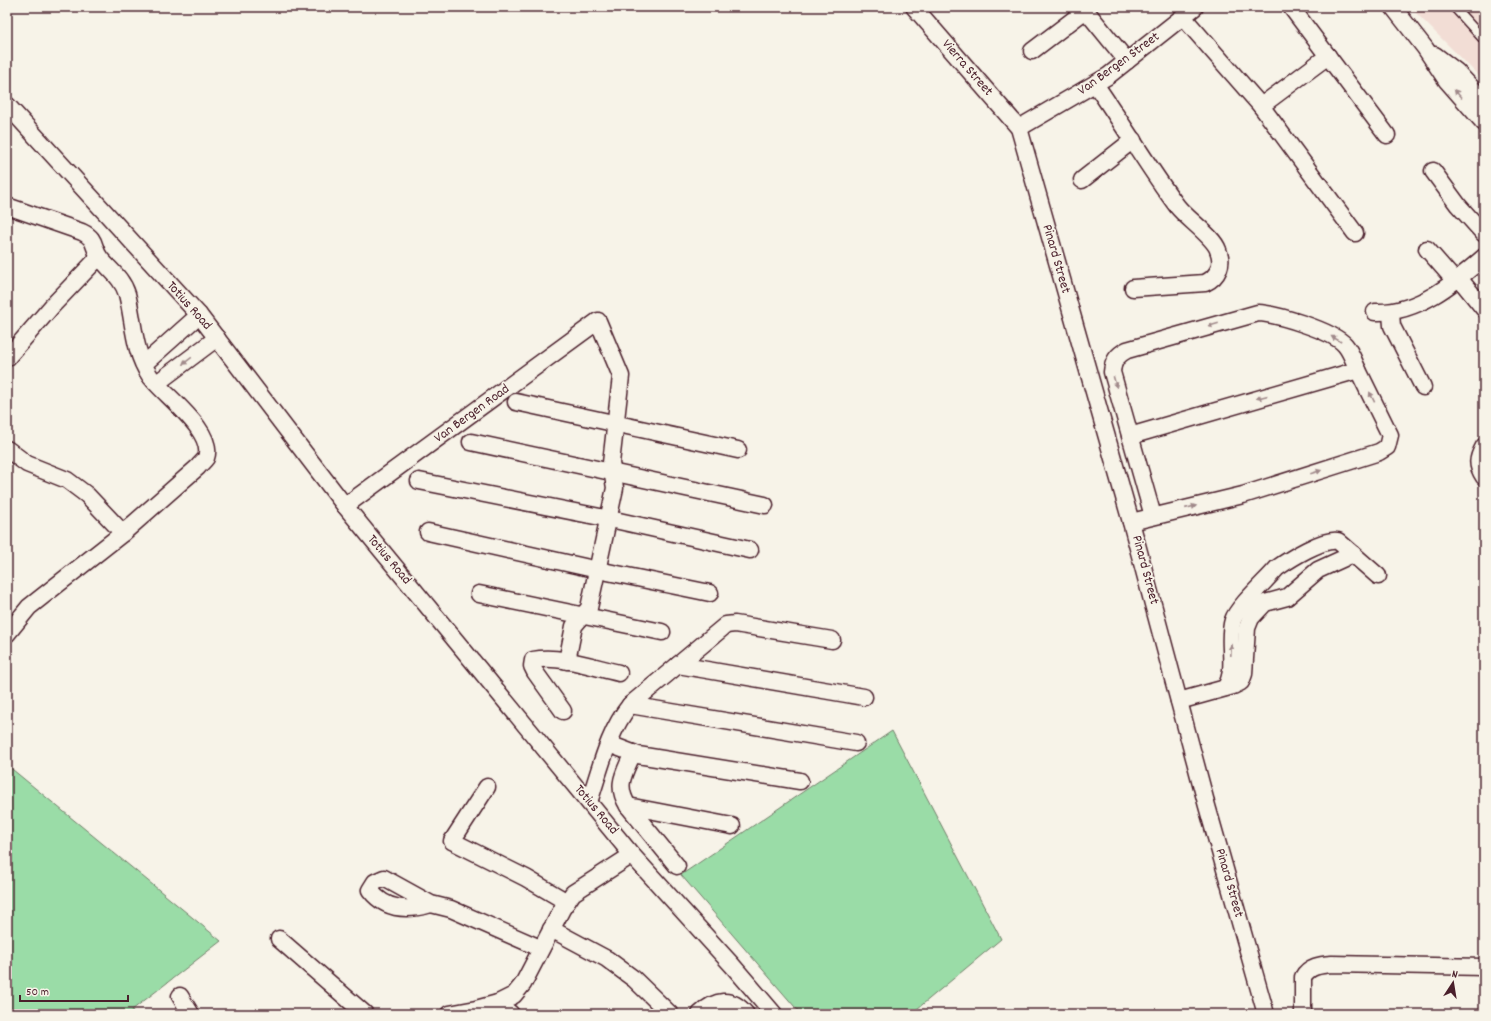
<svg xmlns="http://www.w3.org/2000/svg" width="1491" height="1021" font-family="Dekko,sans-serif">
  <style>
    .built { fill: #f2ddd5 }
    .green { fill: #9adca7; stroke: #727e69 }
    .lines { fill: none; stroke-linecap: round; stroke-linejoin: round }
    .lane-casing { stroke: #4a1f2b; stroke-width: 11 }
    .street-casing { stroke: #4a1f2b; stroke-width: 19 }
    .lane { stroke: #f7f3e8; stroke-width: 8 }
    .street { stroke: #f7f3e8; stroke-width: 16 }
    .oneway { fill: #a0898a }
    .labels { text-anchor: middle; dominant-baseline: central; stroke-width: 3.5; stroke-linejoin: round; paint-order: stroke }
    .street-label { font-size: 14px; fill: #4a1f2b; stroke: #f7f3e8 }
  </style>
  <rect width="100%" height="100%" fill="#f7f3e8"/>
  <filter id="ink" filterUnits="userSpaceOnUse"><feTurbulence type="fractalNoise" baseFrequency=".025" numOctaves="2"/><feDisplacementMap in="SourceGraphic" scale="8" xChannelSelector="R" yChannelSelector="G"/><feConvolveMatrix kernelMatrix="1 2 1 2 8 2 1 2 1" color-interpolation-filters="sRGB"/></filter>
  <g filter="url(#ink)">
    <!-- built -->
    <polygon class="built" points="1410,7 1484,7 1484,81"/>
    <!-- green -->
    <g class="green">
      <polygon points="892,731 1001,939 911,1014 801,1014 681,875"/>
      <polygon points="7,765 221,941 132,1010 134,1014 7,1014"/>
    </g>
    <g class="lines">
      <defs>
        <polyline id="lane" points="1454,7 1484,40"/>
        <g id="street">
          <polyline points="914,7 1019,128 1131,522 1207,806 1266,1014"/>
          <polyline points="1083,7 1127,61"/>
          <polyline points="1291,7 1387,135"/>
          <polyline points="1393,7 1425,48 1447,81 1484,123"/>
          <polyline points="1183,17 1261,106 1355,233"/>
          <polyline points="1032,51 1086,10"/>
          <polyline points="1435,55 1456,71 1484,101"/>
          <path d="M1095 84C1123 124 1148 167 1177 206 1187 219 1214 237 1218 250 1224 264 1218 277 1205 283L1133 288"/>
          <polyline points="7,105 199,315 345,506 632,855 732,965 774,1014"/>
          <polyline points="1261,106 1328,56"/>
          <polyline points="1019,128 1108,76 1195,7"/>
          <polyline points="1433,171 1458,205 1484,234"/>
          <polyline points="1082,180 1133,140"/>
          <path d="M7 206 82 232C97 239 92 247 100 258 110 270 122 278 127 294 134 321 133 351 150 376 162 394 216 431 206 458 204 461 200 464 198 467L123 533 29 607 7 634"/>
          <polyline points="1427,249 1455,281"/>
          <polyline points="1459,278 1484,309"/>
          <path d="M1375 312C1417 314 1453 284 1484 257"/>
          <polyline points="1391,313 1392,326 1423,387"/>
          <polyline points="7,358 53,305 99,257"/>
          <polyline points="144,364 199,315"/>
          <polyline points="157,383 217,338"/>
          <polyline points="516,402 738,450"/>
          <polyline points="1130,436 1358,370 1390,435 1387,447 1379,452 1243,495 1131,522"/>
          <polyline points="471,442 765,505"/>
          <path d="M1484 446C1477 459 1476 465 1484 477"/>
          <polyline points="7,449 27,464 67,480 87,495 123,533"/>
          <polyline points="419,481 610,519 750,550"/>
          <polyline points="345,506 598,321 621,376 611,463 615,488 589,608 574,626 567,661"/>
          <path d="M1153 516 1112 372C1113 361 1117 355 1127 350L1258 313C1277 314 1333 331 1345 345 1351 352 1354 362 1358 370"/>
          <polyline points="428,532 598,570 710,593"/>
          <polyline points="479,594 662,632"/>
          <polyline points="678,665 864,697"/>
          <path d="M1225 688C1238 669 1226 641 1233 620 1237 607 1267 580 1277 568 1290 559 1323 538 1338 541L1378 576"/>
          <polyline points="1179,701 1233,686 1241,682 1244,674 1247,628 1251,618 1265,603 1287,597 1318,570 1353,554"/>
          <polyline points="630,705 856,743"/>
          <path d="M563 711 535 672 532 666 533 660C561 655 592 667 619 673"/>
          <polyline points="609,744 638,755 800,781"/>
          <path d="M633 753C624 774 615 785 628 806L677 866"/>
          <polyline points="487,787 452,841 526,878 567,902"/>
          <path d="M589 802C600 770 608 732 630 705L726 625 735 624 832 640"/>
          <polyline points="628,806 732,826"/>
          <path d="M431 904C408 911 386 911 370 890L375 882 384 878 431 904 451 909 540 948"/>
          <polyline points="551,929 607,959 634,979 670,1014"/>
          <polyline points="279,939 365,1014"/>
          <polyline points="180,996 191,1014"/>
          <polyline points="498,1003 511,1014"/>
          <polyline points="449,1014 476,1009 498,1003 514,995 523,984 562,909 573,893 632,855"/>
          <path d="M700 1014C715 1000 731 996 746 1014"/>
          <path d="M1303 1014V977C1309 966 1320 965 1332 964L1484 967"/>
        </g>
      </defs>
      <!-- lane casing -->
      <use href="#lane" class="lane-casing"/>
      <!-- street casing -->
      <use href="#street" class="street-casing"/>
      <!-- lane -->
      <use href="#lane" class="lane"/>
      <!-- street -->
      <use href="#street" class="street"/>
    </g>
    <!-- one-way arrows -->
    <defs><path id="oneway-solid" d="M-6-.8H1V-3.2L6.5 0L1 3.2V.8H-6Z"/></defs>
    <g class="oneway">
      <use href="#oneway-solid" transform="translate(1458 94) rotate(-131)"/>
      <use href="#oneway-solid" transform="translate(1213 325) rotate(164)"/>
      <use href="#oneway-solid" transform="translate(1336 339) rotate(-150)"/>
      <use href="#oneway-solid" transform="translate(187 361) rotate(143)"/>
      <use href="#oneway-solid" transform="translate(1115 382) rotate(74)"/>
      <use href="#oneway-solid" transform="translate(1262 397) rotate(165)"/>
      <use href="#oneway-solid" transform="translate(1372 397) rotate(-116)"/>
      <use href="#oneway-solid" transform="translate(1316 472) rotate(-17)"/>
      <use href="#oneway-solid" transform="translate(1191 507) rotate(-13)"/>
      <use href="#oneway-solid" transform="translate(1231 650) rotate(-88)"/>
    </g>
  </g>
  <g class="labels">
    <!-- street labels -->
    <g class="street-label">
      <text transform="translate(1119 64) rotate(-36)">Van Bergen Street</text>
      <text transform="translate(967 68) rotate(49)">Vierra Street</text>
      <text transform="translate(1056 259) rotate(74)">Pinard Street</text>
      <text transform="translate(189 306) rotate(48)">Totius Road</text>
      <text transform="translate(472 414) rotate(-36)">Van Bergen Road</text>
      <text transform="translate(389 560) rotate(50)">Totius Road</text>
      <text transform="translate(1145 570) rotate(75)">Pinard Street</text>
      <text transform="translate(596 810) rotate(50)">Totius Road</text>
      <text transform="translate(1229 883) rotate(74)">Pinard Street</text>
    </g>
  </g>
  <!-- margin -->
  <rect width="1491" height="1021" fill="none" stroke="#f7f3e8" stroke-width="24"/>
  <rect x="12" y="12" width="1467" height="997" fill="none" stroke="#4a1f2b" stroke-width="1.5" filter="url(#ink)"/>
  <!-- north arrow -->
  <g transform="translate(1453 983) rotate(12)" stroke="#f7f3e8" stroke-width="3" paint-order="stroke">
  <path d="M0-3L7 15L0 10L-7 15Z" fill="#4a1f2b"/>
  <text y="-6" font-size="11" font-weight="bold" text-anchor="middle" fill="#4a1f2b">N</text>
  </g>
  <!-- scale -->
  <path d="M20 995v6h108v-6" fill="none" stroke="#4a1f2b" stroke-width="2"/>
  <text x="26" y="995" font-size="12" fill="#4a1f2b" stroke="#f7f3e8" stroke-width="3" paint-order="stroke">50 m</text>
</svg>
